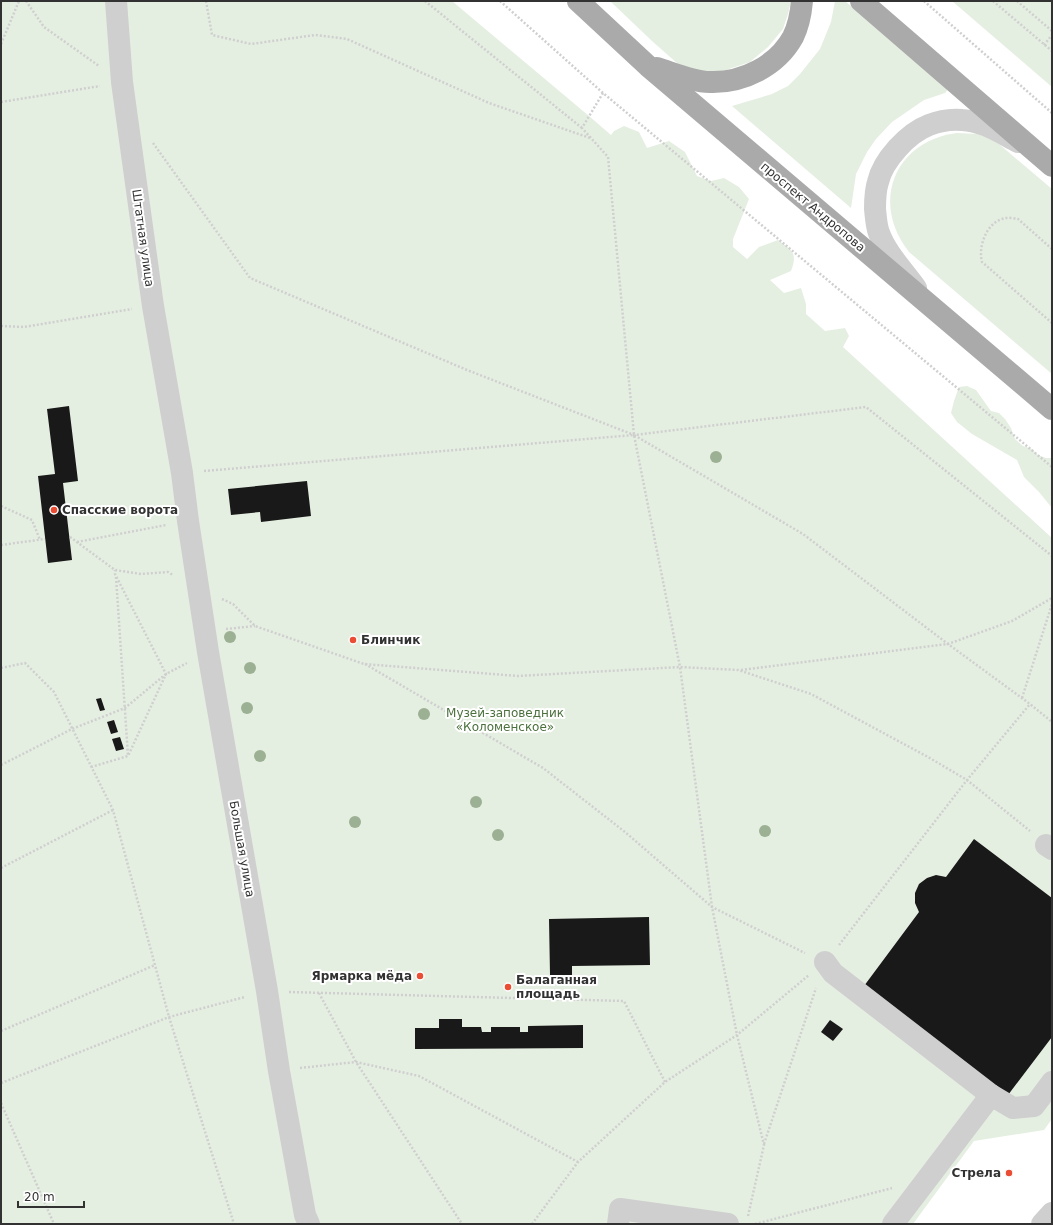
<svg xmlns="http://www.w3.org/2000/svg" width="1053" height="1225" font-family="'DejaVu Sans',sans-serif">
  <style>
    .green { fill: #e5efe1 }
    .building { fill: #191919 }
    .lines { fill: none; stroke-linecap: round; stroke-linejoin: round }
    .path { stroke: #cfcfcf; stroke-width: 2.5; stroke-dasharray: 2 2; stroke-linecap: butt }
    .minor { stroke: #cfcfcf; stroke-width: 22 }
    .major { stroke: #aaa; stroke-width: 22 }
    .tree { fill: #9cb094 }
    .poi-dot { fill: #ea4c34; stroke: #fff; stroke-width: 1.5 }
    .labels { text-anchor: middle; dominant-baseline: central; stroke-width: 4; stroke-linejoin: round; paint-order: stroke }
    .street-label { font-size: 12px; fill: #323232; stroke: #fff }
    .poi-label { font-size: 12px; font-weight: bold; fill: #323232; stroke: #fff; text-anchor: start }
    .park-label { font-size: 12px; fill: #4b703d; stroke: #fff }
  </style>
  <rect width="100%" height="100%" fill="#fff"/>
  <!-- green -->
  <g class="green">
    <path d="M1 1H452L589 116 611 135 614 131 624 126 639 132 647 148 669 141 685 152 697 176 711 181 724 178 739 187 749 199 733 239V247L747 259 759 247 778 240C792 250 798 253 791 271L770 280 784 293 801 288 806 304V314L825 331 845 328 849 336 843 347 1052 538V1119L1044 1130 974 1141 913 1224H1Z"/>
    <polygon points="610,1 791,1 788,14 783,29 768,47 750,62 720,72 710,74 678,64 652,41"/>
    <polygon points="835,1 845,1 949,88 945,93 924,100 892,122 876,139 867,152 856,174 851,208 732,106 772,94 788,86 800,74 820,49 831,22"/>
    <polygon points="952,1 1052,1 1052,87"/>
    <path d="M957 133 977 134 986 137 999 144 1052 189V374L909 252C870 203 894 141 957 133Z"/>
    <polygon points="967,386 976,390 991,411 999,413 1005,419 1011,428 1015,439 1023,446 1032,449 1038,455 1046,458 1052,458 1052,508 1039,492 1024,477 1017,460 972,434 957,422 951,413 954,401 959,387"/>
  </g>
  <!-- building -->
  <g class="building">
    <polygon points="69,406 78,481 63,483 72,560 48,563 38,476 55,474 47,409"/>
    <polygon points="307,481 311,516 261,522 260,512 231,515 228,489"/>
    <polygon points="101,698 105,710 100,711 96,699"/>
    <polygon points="114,720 118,732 111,734 107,722"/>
    <polygon points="120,737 124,749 116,751 112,739"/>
    <polygon points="974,839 1052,898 1052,1037 1008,1095 864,986 919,912 915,903 915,893 919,884 927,878 936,875 946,877"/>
    <polygon points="649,917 650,965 572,966 572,975 550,975 549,919"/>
    <polygon points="439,1019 462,1019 462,1027 481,1027 482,1032 491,1032 491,1027 520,1027 520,1032 528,1032 528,1026 583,1025 583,1048 415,1049 415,1028 439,1028"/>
    <polygon points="830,1020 843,1029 833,1041 821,1032"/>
  </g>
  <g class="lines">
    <!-- path -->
    <g class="path">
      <polyline points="26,1 44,27 99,66"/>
      <polyline points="206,1 212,35 251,44 315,35 347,39 489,103 590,138"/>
      <polyline points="425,1 582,128"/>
      <polyline points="500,1 603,93 1052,467"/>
      <polyline points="924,1 1052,113"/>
      <polyline points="993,1 1052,51"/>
      <polyline points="1017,1 1052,31"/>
      <polyline points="1,44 19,1"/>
      <polyline points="1044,45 1052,35"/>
      <polyline points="603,93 582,128 608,157 634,435 680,667 712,907 737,1035 764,1145 748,1216"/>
      <polyline points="1,102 100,86"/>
      <polyline points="153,143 250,278 467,370 634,435 866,407 1052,556"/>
      <path d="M1052 249 1018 219C1013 218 1007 217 1002 219 986 224 978 247 982 262L1052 323"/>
      <polyline points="1,326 24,327 132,309"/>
      <polyline points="204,471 634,435 803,534 948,644 1030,704 1052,722"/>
      <polyline points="1,506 32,520 40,540"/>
      <polyline points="70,537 115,570 141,574 168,572 173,575"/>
      <polyline points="77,542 166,525"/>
      <polyline points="1,545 45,539"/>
      <polyline points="116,577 128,756"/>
      <polyline points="222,599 233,604 255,626 364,664 518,676 680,667 738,670 811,694 928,757 967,780 1030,831"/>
      <polyline points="226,629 255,626"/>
      <polyline points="365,664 543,768 625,832 712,907 805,953"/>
      <polyline points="1,668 25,663 54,692 113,810 169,1017 234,1224"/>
      <polyline points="741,670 948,644 1012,621 1052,598"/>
      <polyline points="1022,698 1052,604"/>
      <polyline points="1,765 72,729 125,708 166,674 187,663"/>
      <polyline points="91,767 128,756 166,674 115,574 115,570"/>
      <polyline points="1,868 113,810"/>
      <polyline points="839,945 967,780 1030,704"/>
      <polyline points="289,992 624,1001 665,1082"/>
      <polyline points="319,993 356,1062 462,1224"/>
      <polyline points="1,1031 155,965"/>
      <polyline points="300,1068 356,1062 419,1076 578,1162"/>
      <polyline points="1,1083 169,1017 245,997"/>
      <polyline points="1,1103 54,1224"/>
      <polyline points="764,1144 816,988"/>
      <polyline points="532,1224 578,1162 665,1082 737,1035 809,975"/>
      <polyline points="755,1224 892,1188"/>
    </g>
    <!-- minor -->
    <g class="minor">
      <polyline points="116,1 122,82 153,306 182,473 188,521 208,652 267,991 279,1071 305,1215 309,1224"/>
      <path d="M916 288C904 271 886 253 879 233 876 225 876 217 875 209 875 200 875 191 878 182 883 160 908 133 929 125 939 121 951 119 962 120 983 121 999 132 1018 142"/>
      <polyline points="1046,845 1052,849"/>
      <polyline points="825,962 833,973 991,1095"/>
      <polyline points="618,1224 620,1209 728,1224"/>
      <polyline points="893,1224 991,1095 1013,1108 1034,1106 1052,1082"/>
      <polyline points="1042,1224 1052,1213"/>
    </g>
    <!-- major -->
    <g class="major">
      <polyline points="578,1 648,66 1052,409"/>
      <polyline points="861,1 1052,166"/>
      <path d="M657 68C673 73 694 82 710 82 743 83 777 66 793 37 798 27 801 12 802 1"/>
    </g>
  </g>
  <!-- trees -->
  <g class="tree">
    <circle cx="716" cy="457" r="6"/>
    <circle cx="230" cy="637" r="6"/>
    <circle cx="250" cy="668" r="6"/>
    <circle cx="247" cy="708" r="6"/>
    <circle cx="424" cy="714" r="6"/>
    <circle cx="260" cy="756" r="6"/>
    <circle cx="476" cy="802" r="6"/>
    <circle cx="355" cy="822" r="6"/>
    <circle cx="765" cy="831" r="6"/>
    <circle cx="498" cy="835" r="6"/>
  </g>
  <!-- markers -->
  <g class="poi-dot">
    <circle cx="54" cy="510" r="4"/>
    <circle cx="353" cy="640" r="4"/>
    <circle cx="420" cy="976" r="4"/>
    <circle cx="508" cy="987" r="4"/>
    <circle cx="1009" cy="1173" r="4"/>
  </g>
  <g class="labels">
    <!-- street labels -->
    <g class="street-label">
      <text transform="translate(813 207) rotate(40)">проспект Андропова</text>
      <text transform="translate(143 238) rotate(82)">Штатная улица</text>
      <text transform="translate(242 849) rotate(80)">Большая улица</text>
    </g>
    <!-- poi labels -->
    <g class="poi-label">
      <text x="62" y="510">Спасские ворота</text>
      <text x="361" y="640">Блинчик</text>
      <text x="412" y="976" text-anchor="end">Ярмарка мёда</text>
      <text x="516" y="980">Балаганная<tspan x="516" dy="14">площадь</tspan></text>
      <text x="1001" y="1173" text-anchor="end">Стрела</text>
    </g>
    <!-- park labels -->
    <g class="park-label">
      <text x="505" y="713">Музей-заповедник<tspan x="505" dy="14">«Коломенское»</tspan></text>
    </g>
  </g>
  <!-- border -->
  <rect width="1053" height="1225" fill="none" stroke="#323232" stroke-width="4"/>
  <!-- scale -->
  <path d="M18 1201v6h66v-6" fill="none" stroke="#323232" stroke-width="2"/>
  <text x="24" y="1201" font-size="12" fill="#323232" stroke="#ffffff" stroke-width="3" paint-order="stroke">20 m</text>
</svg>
